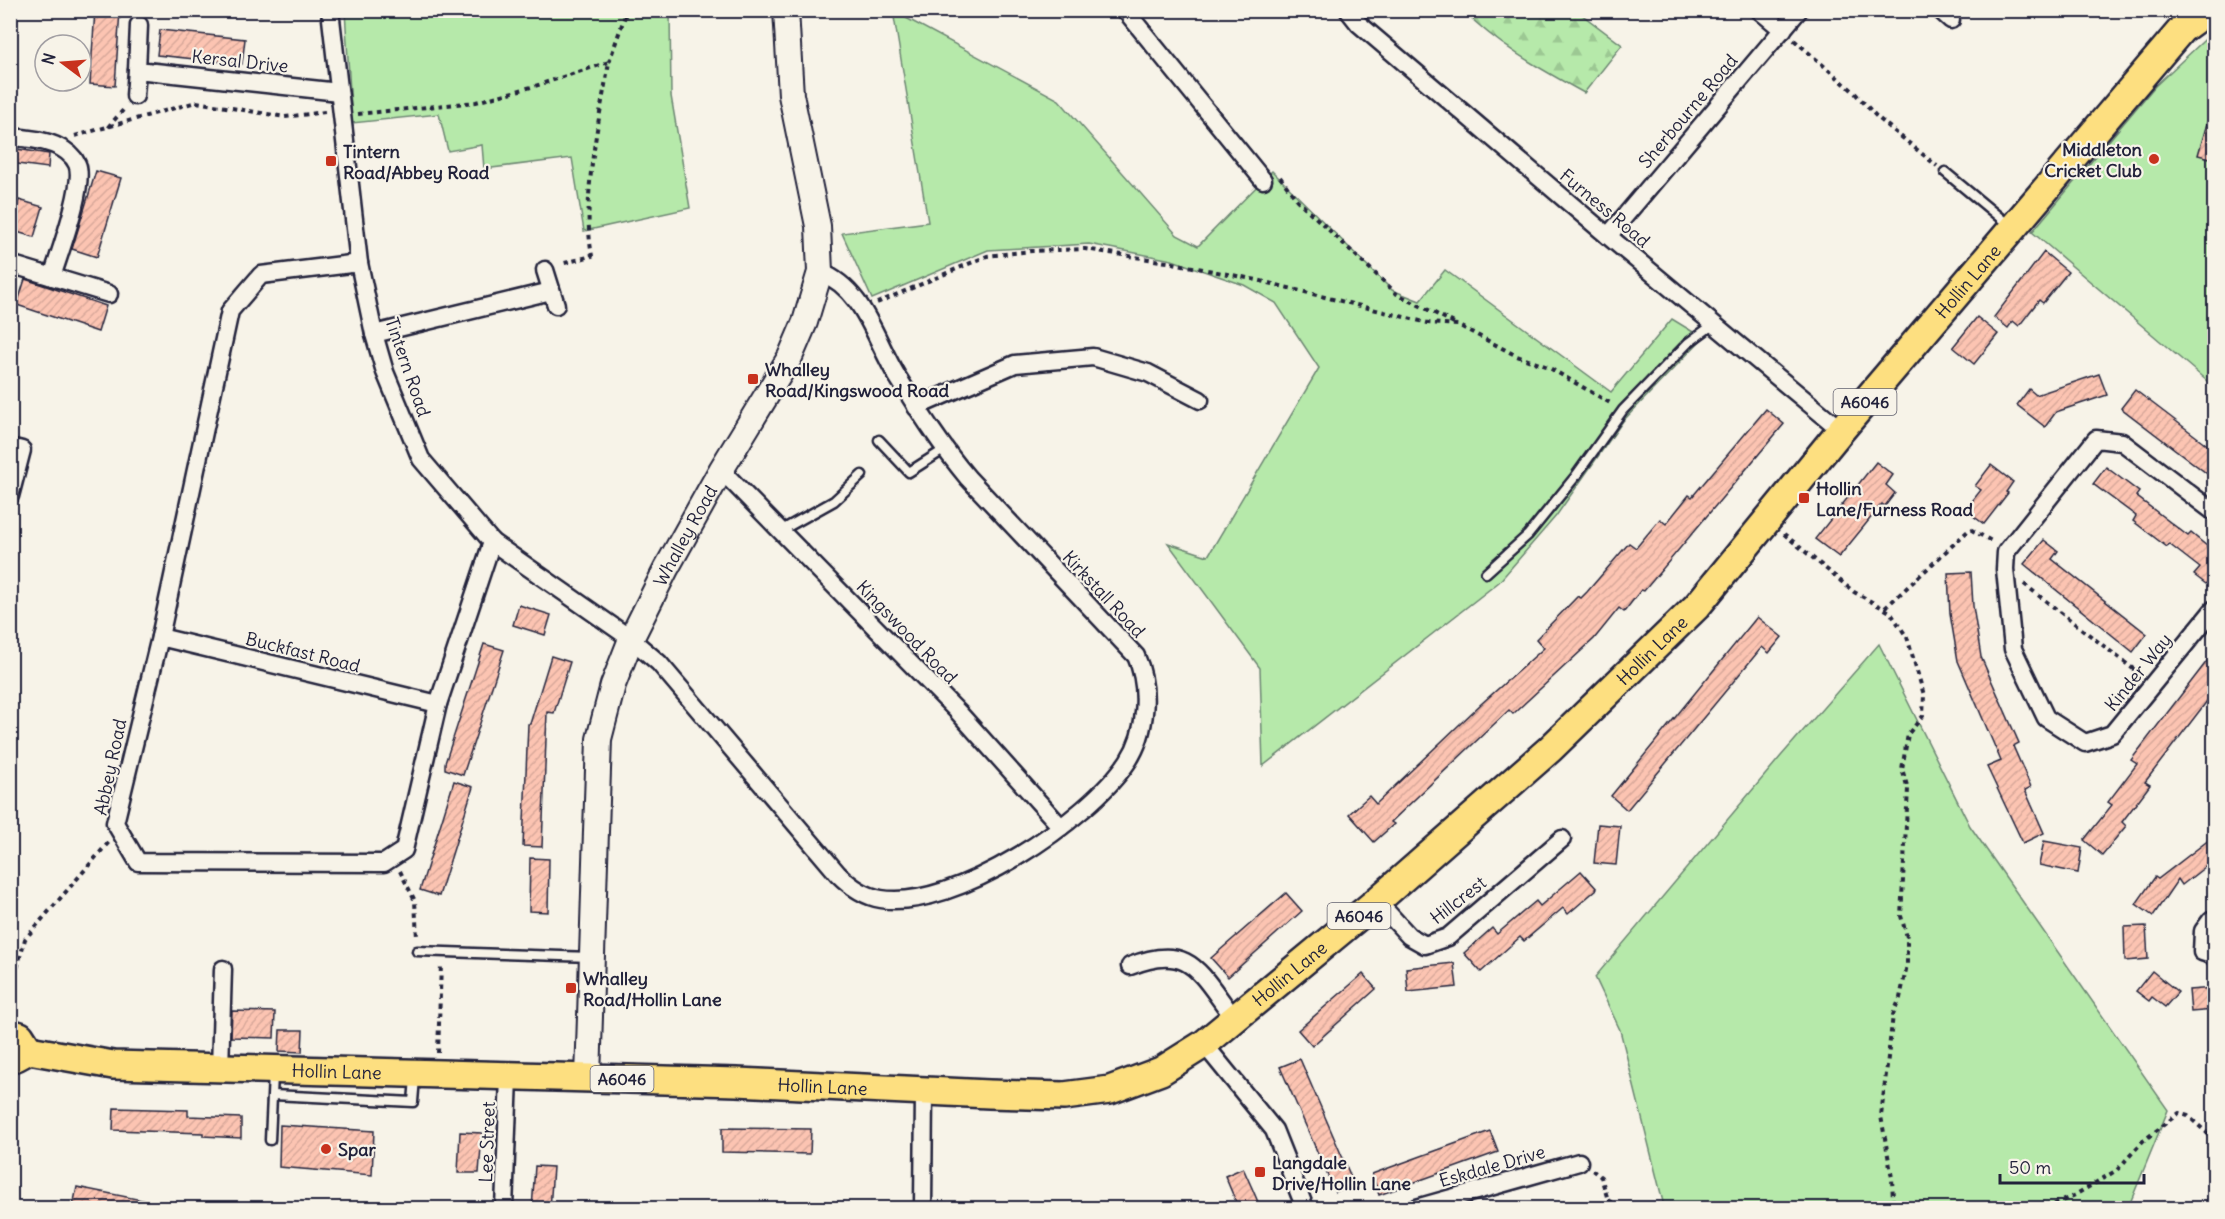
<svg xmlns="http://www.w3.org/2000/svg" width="2225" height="1219" font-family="Delius,sans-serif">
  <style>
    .forest { fill: url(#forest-firs); stroke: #6c8672; stroke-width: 1.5 }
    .park { fill: #b6e9aa; stroke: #6c8672; stroke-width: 1.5 }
    .building { fill: url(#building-hatch); stroke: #22223b; stroke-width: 1.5 }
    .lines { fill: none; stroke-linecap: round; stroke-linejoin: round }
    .lane-casing { stroke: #22223b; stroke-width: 13 }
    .street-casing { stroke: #22223b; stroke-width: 21 }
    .secondary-casing { stroke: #22223b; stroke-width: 28 }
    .primary-casing { stroke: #22223b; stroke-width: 32 }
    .path { stroke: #22223b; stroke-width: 4; stroke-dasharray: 4.5 4.5; stroke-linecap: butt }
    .lane { stroke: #f7f3e8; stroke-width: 8 }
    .street { stroke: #f7f3e8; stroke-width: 16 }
    .secondary { stroke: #f7f3e8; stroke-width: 24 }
    .primary { stroke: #fddf80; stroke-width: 27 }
    .poi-dot { fill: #c8321e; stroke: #f7f3e8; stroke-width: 2 }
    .labels { text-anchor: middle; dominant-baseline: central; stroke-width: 4.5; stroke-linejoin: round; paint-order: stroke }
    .shield { fill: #f7f3e8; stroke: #62616f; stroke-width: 1.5 }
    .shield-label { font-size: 16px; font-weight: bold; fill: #22223b }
    .street-label { font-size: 18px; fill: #22223b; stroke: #f7f3e8 }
    .poi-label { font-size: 18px; font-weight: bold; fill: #22223b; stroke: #f7f3e8; text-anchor: start }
  </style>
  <defs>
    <pattern id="forest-firs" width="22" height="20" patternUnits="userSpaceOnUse" patternTransform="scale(1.5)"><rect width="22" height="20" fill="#b6e9aa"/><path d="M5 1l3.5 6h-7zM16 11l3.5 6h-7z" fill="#9cc893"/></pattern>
    <pattern id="building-hatch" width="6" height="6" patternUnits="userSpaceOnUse" patternTransform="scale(1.5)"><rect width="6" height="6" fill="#fcc4b2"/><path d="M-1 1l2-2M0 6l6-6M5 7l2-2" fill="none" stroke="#d8a89a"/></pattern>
  </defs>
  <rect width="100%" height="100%" fill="#f7f3e8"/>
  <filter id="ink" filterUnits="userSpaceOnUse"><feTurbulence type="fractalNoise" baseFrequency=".0167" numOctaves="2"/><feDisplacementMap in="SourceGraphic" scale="12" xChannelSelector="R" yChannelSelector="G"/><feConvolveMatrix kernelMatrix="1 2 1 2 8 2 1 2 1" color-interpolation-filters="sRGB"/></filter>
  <g filter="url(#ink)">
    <!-- forest -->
    <path class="forest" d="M1464 11H1577L1622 45 1584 93C1541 69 1498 46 1464 11Z"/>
    <!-- park -->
    <g class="park">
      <polygon points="345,11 670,11 671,96 690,208 584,231 572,158 484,169 482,145 448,151 439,114 352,123"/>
      <polygon points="893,11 1059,100 1177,235 1198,246 1272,171 1392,290 1420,301 1445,270 1611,392 1672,319 1703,338 1623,421 1556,516 1499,582 1263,766 1260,668 1168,543 1208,556 1319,368 1276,303 1244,285 1172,260 1089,244 988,250 872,299 842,233 928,222"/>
      <polygon points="2214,31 2214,387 2032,232 2155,86"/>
      <polygon points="1879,644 1970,826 2168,1110 2128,1208 1662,1208 1663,1202 1620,1030 1595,977 1781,756"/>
    </g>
    <!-- building -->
    <g class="building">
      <polygon points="95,10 120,10 115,86 90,84"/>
      <polygon points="160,30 245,39 242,64 157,55"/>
      <polygon points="2210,113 2214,114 2214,159 2198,155"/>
      <polygon points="10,148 49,154 48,168 10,163"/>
      <polygon points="96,171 121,178 97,257 72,249"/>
      <polygon points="19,200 43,207 34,237 10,230"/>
      <polygon points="2044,252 2068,272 2043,303 2039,300 2019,326 2013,321 2008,328 1994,317"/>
      <polygon points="25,279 106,306 98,332 17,305"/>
      <polygon points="1977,317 1998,334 1974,364 1953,347"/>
      <polygon points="2099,374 2107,395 2056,412 2045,427 2017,405 2029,389 2036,395"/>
      <polygon points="2135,390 2214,450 2214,479 2121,408"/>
      <polygon points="1766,409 1784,424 1644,591 1641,590 1624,612 1619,608 1594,639 1513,714 1509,710 1415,799 1391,822 1394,824 1374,842 1349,814 1369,796 1376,804 1481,704 1544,648 1536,639 1578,596 1581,598 1587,592 1629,543 1636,548 1660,519 1666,524 1689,495 1692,497"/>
      <polygon points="1876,462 1893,475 1886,485 1895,493 1885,506 1882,504 1839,557 1815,539"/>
      <polygon points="1991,465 2013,482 2006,492 2008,493 1984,524 1965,510 1981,490 1975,486"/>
      <polygon points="2106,467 2139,492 2136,496 2188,536 2191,533 2213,551 2214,549 2214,579 2211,577 2206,584 2194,575 2200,568 2169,544 2167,547 2133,521 2136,516 2093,484"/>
      <polygon points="2044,540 2058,551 2052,559 2147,634 2133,652 2024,564"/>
      <polygon points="1971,572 1973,606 1981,657 2019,743 2013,746 2031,787 2025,790 2044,833 2023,843 1987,767 2001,761 1958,661 1950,614 1948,573"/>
      <polygon points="519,605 551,615 545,635 513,625"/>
      <polygon points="1757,617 1782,637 1769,653 1762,647 1627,810 1611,796"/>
      <polygon points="484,644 504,650 463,775 445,769 445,763"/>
      <polygon points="2214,652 2214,692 2145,782 2150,785 2122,822 2126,826 2102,855 2084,840 2112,805 2108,802 2137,764 2131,760"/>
      <polygon points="551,656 570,662 554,713 547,712 542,847 523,846 528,724 530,724"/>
      <polygon points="454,781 473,787 439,896 420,890"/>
      <polygon points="1598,824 1620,826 1616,865 1594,863"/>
      <polygon points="2214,836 2214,860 2182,885 2178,879 2153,916 2136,904 2155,877 2158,879"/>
      <polygon points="2044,841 2082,848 2078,873 2039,865"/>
      <polygon points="530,858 549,859 548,912 529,911"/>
      <polygon points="1581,871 1597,889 1568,914 1563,908 1524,941 1520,937 1481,972 1464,953 1492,928 1497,934 1536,901 1540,906"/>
      <polygon points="1286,893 1302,911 1228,977 1211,958"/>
      <polygon points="2146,926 2148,959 2125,961 2124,927"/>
      <polygon points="1454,963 1457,987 1408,992 1406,968"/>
      <polygon points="2152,971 2178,992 2165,1007 2152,997 2149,1001 2136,991"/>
      <polygon points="1363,974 1376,989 1312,1046 1298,1030"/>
      <polygon points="2214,988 2214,1010 2191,1012 2189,990"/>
      <polygon points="232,1011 275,1012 274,1038 231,1037"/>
      <polygon points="280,1030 303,1030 302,1052 279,1051"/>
      <polygon points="1300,1059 1354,1184 1335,1192 1280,1067"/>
      <polygon points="114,1108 188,1110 188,1116 241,1118 241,1138 203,1136 203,1133 113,1130"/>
      <polygon points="280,1125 374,1131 372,1175 279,1167"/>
      <polygon points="722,1128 811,1129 810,1154 722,1152"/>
      <polygon points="1490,1131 1498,1152 1379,1195 1372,1174"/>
      <polygon points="460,1132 482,1133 479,1173 458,1173"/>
      <polygon points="535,1166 553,1167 550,1209 532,1209"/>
      <polygon points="1243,1168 1252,1188 1261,1209 1239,1209 1228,1183 1225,1176"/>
      <polygon points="77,1187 147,1201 146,1209 87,1209 73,1206"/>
    </g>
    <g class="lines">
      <defs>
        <g id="lane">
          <polyline points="1945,172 2010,226"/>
          <polyline points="879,440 909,472 945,449"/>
          <polyline points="782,530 834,501 862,475"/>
          <polyline points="1486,573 1528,535 1575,477 1623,410 1688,343 1714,324"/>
          <polyline points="417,951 591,957"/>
          <polyline points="273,1095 413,1102 415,1078"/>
          <polyline points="270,1140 273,1074"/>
        </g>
        <g id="street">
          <path d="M330 10 359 263 374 334 385 372 421 459 492 542 631 639 659 663 838 874C850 886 863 896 881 899 954 911 1089 820 1128 761 1147 732 1150 687 1136 656L968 478C941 446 919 411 897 376 874 338 864 289 820 272"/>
          <polyline points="1125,10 1263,180"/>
          <polyline points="1348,10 1359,24 1608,236 1841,430"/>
          <polyline points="1759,10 1783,30"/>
          <polyline points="1940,10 1951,20"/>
          <polyline points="139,25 137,70 339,92"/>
          <polyline points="135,96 137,70"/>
          <path d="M10 137C31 138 67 142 77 164 86 183 59 254 52 277"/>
          <polyline points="1608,236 1799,10"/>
          <polyline points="359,263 261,275 230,311 160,637 115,823 138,862 384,863 404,850 438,704 492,542"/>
          <polyline points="10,264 109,294"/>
          <polyline points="545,270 556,305"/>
          <polyline points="374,334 551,291"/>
          <polyline points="916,407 1015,364 1093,357 1148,373 1200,400"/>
          <polyline points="10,447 22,450 10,496"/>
          <polyline points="721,470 959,713 1061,827"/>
          <polyline points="2214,512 2122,442 2096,439 2006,552 2005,569 2013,649 2046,718 2085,743 2112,734 2214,609"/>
          <polyline points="160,637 438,704"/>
          <polyline points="1377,901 1409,936 1425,945 1448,937 1562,839"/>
          <polyline points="2214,920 2211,920 2203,931 2202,952 2214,956"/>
          <path d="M1130 966C1192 941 1200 975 1235 1019"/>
          <polyline points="1204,1044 1274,1130 1305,1208"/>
          <polyline points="220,1069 223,969"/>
          <polyline points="504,1208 509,1077"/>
          <polyline points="923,1208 924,1091"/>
          <polyline points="1416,1208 1579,1162"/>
        </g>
        <g id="secondary">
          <path id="s1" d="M588 1078 599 739 613 685 631 639 666 569 721 470 790 357 805 322 820 272 818 226 791 95 786 10"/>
        </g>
        <g id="primary">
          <polyline points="10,1033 20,1036 29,1050"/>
          <path id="s2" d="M10 1056 16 1057 29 1050 113 1065 737 1082 989 1094 1064 1096 1110 1090 1161 1071 1204 1044 1377 901 1550 749 1697 606 1841 430 2182 29 2208 10"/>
        </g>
      </defs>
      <!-- lane casing -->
      <use href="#lane" class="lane-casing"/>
      <!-- street casing -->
      <use href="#street" class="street-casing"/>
      <!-- secondary casing -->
      <use href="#secondary" class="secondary-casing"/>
      <!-- primary casing -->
      <use href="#primary" class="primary-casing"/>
      <!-- path -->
      <g class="path">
        <polyline points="1794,40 1853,91 1877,117 1937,166"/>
        <polyline points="609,62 627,10"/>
        <path d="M358 114 476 102 535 86 609 62C599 123 581 194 592 256L561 264"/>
        <polyline points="108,127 125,108"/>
        <polyline points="75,136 196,102 285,117 325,112"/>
        <polyline points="1280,177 1297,200 1397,294 1456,324"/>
        <polyline points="877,303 987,256 1032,251 1085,249 1173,263 1257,280 1428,323 1458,325 1517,356 1548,367 1612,404"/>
        <polyline points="1784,534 1854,592 1890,612 1907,637 1924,695 1923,716 1908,734 1902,769 1908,789 1901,916 1907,937 1907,965 1900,998 1893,1015 1881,1116 1892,1178 1893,1200 1889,1208"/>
        <polyline points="2024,584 2141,675"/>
        <polyline points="1885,608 1970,529 1993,542"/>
        <polyline points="400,871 415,901 417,938"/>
        <polyline points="10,994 25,939 109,842"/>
        <polyline points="438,1053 441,964"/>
        <polyline points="1592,1170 1601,1177 1608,1200 1624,1208"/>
        <polyline points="2046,1208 2075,1195 2117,1170 2143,1141 2179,1113 2188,1116 2214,1139"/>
      </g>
      <!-- lane -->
      <use href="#lane" class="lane"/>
      <!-- street -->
      <use href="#street" class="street"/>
      <!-- secondary -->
      <use href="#secondary" class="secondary"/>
      <!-- primary -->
      <use href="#primary" class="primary"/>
    </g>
  </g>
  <!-- markers -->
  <g class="poi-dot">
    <circle cx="2154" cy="159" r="6"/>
    <rect x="325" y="155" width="12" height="12" rx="3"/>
    <rect x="747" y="373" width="12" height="12" rx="3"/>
    <rect x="1798" y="492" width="12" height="12" rx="3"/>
    <rect x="565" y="982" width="12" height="12" rx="3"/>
    <circle cx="326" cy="1149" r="6"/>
    <rect x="1254" y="1166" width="12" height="12" rx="3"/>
  </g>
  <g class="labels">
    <!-- shield labels -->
    <g class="shield">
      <rect x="1833.5" y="389" width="63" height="26" rx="4.5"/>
      <rect x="1327.5" y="903" width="63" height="26" rx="4.5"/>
      <rect x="590.5" y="1066" width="63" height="26" rx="4.5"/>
    </g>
    <g class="shield-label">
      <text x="1865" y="402">A6046</text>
      <text x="1359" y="916">A6046</text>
      <text x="622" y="1079">A6046</text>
    </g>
    <!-- street labels -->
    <g class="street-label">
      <text transform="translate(240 61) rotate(6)">Kersal Drive</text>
      <text transform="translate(1688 111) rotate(-50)">Sherbourne Road</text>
      <text transform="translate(1605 208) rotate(40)">Furness Road</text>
      <text stroke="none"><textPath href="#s2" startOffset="2292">Hollin Lane</textPath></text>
      <text transform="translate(408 367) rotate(71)">Tintern Road</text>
      <text stroke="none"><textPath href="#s1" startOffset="561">Whalley Road</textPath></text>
      <text transform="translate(1104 594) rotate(47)">Kirkstall Road</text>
      <text transform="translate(907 632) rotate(46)">Kingswood Road</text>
      <text stroke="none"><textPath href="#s2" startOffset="1806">Hollin Lane</textPath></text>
      <text transform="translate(303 652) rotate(14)">Buckfast Road</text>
      <text transform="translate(2138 672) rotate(-51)">Kinder Way</text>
      <text transform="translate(110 767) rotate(-78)">Abbey Road</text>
      <text transform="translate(1458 900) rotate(-38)">Hillcrest</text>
      <text stroke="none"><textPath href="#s2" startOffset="1320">Hollin Lane</textPath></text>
      <text stroke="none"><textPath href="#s2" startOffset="330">Hollin Lane</textPath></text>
      <text stroke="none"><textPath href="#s2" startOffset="816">Hollin Lane</textPath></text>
      <text transform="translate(487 1142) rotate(-88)">Lee Street</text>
      <text transform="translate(1492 1166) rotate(-16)">Eskdale Drive</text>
    </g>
    <!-- poi labels -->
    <g class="poi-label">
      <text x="2142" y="149" text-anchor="end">Middleton<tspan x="2142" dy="21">Cricket Club</tspan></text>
      <text x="343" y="151">Tintern<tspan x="343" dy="21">Road/Abbey Road</tspan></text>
      <text x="765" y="369">Whalley<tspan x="765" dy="21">Road/Kingswood Road</tspan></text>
      <text x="1816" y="488">Hollin<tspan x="1816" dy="21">Lane/Furness Road</tspan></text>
      <text x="583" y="978">Whalley<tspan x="583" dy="21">Road/Hollin Lane</tspan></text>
      <text x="338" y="1149">Spar</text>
      <text x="1272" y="1162">Langdale<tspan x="1272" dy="21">Drive/Hollin Lane</tspan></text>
    </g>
  </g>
  <!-- margin -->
  <rect width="2225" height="1219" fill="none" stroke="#f7f3e8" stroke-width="36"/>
  <rect x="18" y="18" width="2189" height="1183" fill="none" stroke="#22223b" stroke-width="2" filter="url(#ink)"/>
  <!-- north arrow -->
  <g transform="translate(63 63) rotate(286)"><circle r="28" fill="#f7f3e8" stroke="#a29fa3" stroke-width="1.5"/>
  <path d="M0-4.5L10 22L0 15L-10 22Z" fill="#c8321e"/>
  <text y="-9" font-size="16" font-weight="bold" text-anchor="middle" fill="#22223b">N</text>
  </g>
  <!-- scale -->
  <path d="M2000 1174v9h144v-9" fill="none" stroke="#22223b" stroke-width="3"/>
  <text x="2009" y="1174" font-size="18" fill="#22223b" stroke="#f7f3e8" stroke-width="4.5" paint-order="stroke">50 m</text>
</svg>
